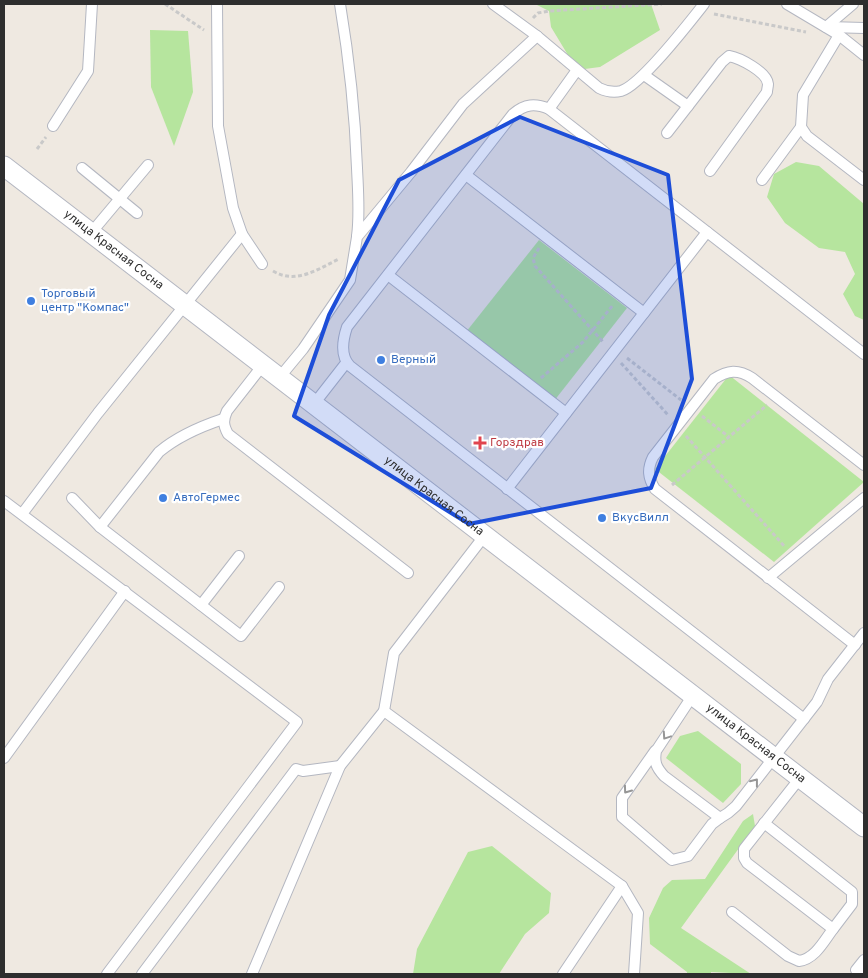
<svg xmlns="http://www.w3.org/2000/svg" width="868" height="978" font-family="Overpass,sans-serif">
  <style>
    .green { fill: #b6e59e }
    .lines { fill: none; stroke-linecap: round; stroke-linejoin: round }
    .service-casing { stroke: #b4b7c1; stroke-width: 12 }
    .minor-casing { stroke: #b4b7c1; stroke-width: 21 }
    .path { stroke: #c9c9c9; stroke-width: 3; stroke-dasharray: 4 2.5; stroke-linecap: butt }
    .service { stroke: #fff; stroke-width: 10 }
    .minor { stroke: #fff; stroke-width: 19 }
    .oneway { stroke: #969696 }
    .marked { fill: #1d4ed8; fill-opacity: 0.2; stroke: #1d4ed8; stroke-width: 4; stroke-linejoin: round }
    .shop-dot { fill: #3f7fe0; stroke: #fff; stroke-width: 2 }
    .health-dot { fill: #e0444e; stroke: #fff; stroke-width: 2 }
    .labels { text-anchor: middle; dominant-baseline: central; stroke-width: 4.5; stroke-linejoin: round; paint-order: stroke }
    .street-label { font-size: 12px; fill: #2e2e2e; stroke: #fff }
    .shop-label { font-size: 12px; fill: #366cbe; stroke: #fff; text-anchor: start }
    .health-label { font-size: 12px; fill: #be3a42; stroke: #fff; text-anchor: start }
  </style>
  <rect width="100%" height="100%" fill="#efe9e1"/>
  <!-- green -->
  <g class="green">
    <polygon points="535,4 651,4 660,30 600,67 577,70 551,27 549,11"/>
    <polygon points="150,30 188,31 193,92 174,146 151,87"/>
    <polygon points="796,162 819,166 864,204 864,320 855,316 843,294 855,274 845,252 819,248 785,223 767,197 774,174"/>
    <polygon points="539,240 627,308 554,401 466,332"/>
    <polygon points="729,375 864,482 774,562 655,469"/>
    <polygon points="698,731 741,764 741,784 723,803 666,758 680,736"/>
    <polygon points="753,814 755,826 681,928 751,974 711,972 711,974 687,974 687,972 650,944 649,918 663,888 672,880 705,879 743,821"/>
    <polygon points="492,846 551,893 549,913 525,934 499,974 413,974 417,949 468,852"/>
  </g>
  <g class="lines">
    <defs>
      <g id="service">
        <polyline points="217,4 218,126 233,208 242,234 262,264"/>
        <path d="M340 4C349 58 355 113 357 168 358 191 360 214 357 236"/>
        <path d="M493 4 537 36 599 88C605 91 613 93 621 91 641 85 689 23 704 4"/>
        <polyline points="787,4 839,35 864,55"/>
        <polyline points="826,27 853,4"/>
        <polyline points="828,27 864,28"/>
        <polyline points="839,35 803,95 801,127 807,136 864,180"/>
        <path d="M644 75 688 106 722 62 729 56C740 58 767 72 768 84 768 87 767 89 767 92L710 171"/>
        <polyline points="549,109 577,70"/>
        <polyline points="53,126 88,71 92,4"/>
        <polyline points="667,133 688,106"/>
        <polyline points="82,168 137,213"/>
        <polyline points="466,175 644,313"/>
        <polyline points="762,180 801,127"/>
        <polyline points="91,233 148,165"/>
        <polyline points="388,275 566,413"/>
        <path d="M263 365 227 411C223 420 223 425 228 434L408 573"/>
        <polyline points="279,378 303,349 350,280 357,237 411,172 463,104 537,36"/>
        <polyline points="314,404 346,363"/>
        <polyline points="507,489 707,232"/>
        <polyline points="72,498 100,527 241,636 279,587"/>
        <polyline points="4,501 297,722 107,974"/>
        <polyline points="22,514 98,413 242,234"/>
        <path d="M100 527 159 452C178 436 199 427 223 419"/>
        <polyline points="485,535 394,653 384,711 622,886 638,913 634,974"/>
        <polyline points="768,578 864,498"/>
        <polyline points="201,605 239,556"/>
        <path d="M855 645 655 489C648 478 647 469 653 457L714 379C728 370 738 369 752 378L864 465"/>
        <path d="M693 695 656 751C654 762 656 767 664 776L720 818 728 813 736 806 817 702 828 679 864 633"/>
        <path d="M804 719 350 366C340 356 343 339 347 327L513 114C525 104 535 103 549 109L864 354"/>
        <polyline points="655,751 622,798 622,817 672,860 688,856 712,824 720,818"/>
        <polyline points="4,758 125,591"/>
        <polyline points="764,823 852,892 852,904 833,929"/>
        <path d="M732 912 788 956 799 961C815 959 824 941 833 929L747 863 744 858V849L800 778"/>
        <polyline points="142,974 296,769 303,771 340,766"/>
        <polyline points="252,974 340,766 384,711"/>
        <polyline points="563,974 622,886"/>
        <polyline points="862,974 856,970 864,960"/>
      </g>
      <g id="minor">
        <path id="s1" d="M4 166 864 827"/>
      </g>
    </defs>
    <!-- service casing -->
    <use href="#service" class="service-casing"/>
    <!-- minor casing -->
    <use href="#minor" class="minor-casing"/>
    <!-- path -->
    <g class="path">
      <polyline points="165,4 204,30"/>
      <polyline points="714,14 806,32"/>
      <polyline points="533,18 538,13 549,11 662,4"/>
      <polyline points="37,149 46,137"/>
      <polyline points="539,248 533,258 535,266 604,343"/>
      <path d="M273 271C296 285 318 269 339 259"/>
      <polyline points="627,358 681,400"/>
      <polyline points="621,363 669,416"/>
      <polyline points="541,378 583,342 613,305"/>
      <polyline points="702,416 729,437"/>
      <polyline points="686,436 785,547"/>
      <polyline points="672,485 767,405"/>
    </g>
    <!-- service -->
    <use href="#service" class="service"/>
    <!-- minor -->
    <use href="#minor" class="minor"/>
  </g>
  <!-- one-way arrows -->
  <defs><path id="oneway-chevron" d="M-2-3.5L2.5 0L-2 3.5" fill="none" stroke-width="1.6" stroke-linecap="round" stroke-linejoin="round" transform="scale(1.25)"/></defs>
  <g class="oneway">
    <use href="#oneway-chevron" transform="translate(666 736) rotate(124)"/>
    <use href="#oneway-chevron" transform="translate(755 782) rotate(-52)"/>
    <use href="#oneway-chevron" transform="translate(627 790) rotate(126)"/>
  </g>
  <!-- marked area -->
  <path class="marked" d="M520 117 668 175 692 379 651 488 469 524 294 416 329 315 399 180Z"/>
  <!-- markers -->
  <g class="shop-dot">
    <circle cx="31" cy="301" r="5"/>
    <circle cx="381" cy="360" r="5"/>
    <circle cx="163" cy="498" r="5"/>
    <circle cx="602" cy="518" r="5"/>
  </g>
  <path class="health-dot" d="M477.5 435.5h5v5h5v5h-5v5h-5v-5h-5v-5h5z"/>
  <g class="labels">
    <!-- street labels -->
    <g class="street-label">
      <text stroke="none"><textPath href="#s1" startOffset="138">улица Красная Сосна</textPath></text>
      <text stroke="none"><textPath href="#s1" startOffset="542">улица Красная Сосна</textPath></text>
      <text stroke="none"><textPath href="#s1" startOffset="948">улица Красная Сосна</textPath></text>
    </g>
    <!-- shop labels -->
    <g class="shop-label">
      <text x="41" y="294">Торговый<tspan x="41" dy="14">центр "Компас"</tspan></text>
      <text x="391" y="360">Верный</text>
      <text x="173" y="498">АвтоГермес</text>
      <text x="612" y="518">ВкусВилл</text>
    </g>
    <!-- health labels -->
    <g class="health-label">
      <text x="490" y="443">Горздрав</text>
    </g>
  </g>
  <!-- border -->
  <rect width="868" height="978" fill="none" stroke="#2e2e2e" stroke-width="10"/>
</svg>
